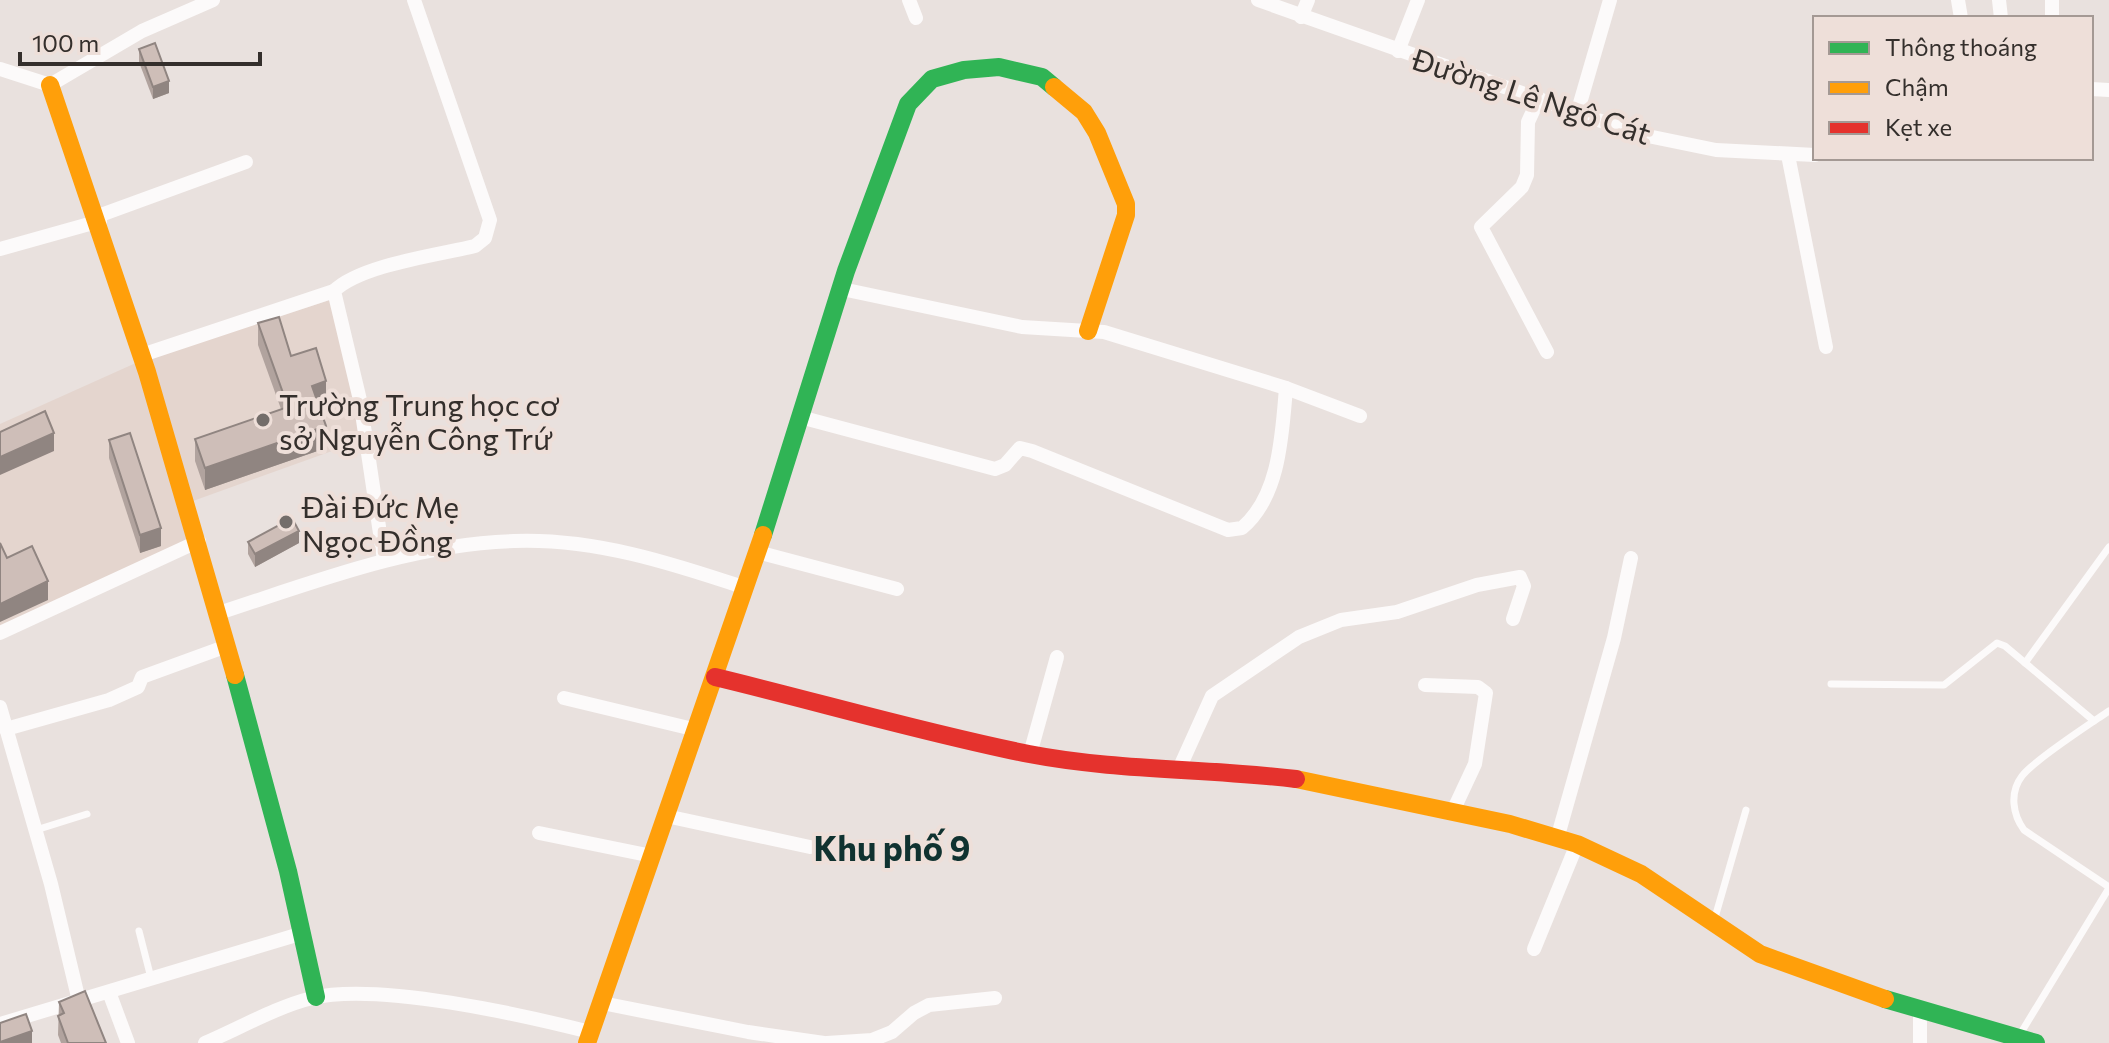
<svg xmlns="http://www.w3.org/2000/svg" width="2109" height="1043" font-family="Commissioner,sans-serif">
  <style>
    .built { fill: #e4d5ce }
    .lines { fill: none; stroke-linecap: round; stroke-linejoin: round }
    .lane { stroke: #fcfafa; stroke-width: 7 }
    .street { stroke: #fcfafa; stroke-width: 14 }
    .fast { stroke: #30b455; stroke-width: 18 }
    .slow { stroke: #ff9f0a; stroke-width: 18 }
    .jam { stroke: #e5322d; stroke-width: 18 }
    .wall { fill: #b1a39e }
    .shaded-wall { fill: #908581 }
    .building { fill: #cebeb8; stroke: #908581; stroke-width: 2 }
    .poi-dot { fill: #736d6a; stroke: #eedfd9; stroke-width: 3 }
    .labels { text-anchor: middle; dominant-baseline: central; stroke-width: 8; stroke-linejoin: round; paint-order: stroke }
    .street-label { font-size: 30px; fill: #342f2c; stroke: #eedfd9 }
    .poi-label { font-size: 30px; fill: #342f2c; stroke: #eedfd9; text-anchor: start }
    .quarter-label { font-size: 34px; font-weight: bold; fill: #103230; stroke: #eedfd9 }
  </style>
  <rect width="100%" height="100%" fill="#e9e1de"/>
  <!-- built -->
  <g class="built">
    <polygon points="330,300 354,400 360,441 193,501 149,359"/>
    <polygon points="138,362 192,538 0,627 0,424"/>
  </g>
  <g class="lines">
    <!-- lane -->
    <g class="lane">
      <polyline points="2025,663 2109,547"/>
      <polyline points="1831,684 1944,685 1997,643 2005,646 2094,721"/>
      <path d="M2109 711C2090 724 2034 760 2022 776 2009 793 2013 815 2024 830L2109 887"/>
      <polyline points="36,830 87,814"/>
      <polyline points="1714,921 1746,810"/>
      <polyline points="139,931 151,978"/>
      <polyline points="2019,1036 2109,888"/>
    </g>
    <!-- street -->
    <g class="street">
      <polyline points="909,0 916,18"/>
      <polyline points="1258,0 1638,134 1716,150 1815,155"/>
      <polyline points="1958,0 1961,18"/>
      <polyline points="1999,0 2001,18"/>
      <polyline points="2052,0 2052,18"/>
      <polyline points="1301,17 1308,0"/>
      <polyline points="1398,51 1418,0"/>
      <polyline points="0,69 50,85 142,31 213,0"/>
      <polyline points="2091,89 2109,90"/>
      <polyline points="1539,98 1528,122 1527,175 1522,187 1481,227 1547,352"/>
      <polyline points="1578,110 1610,0"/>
      <polyline points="1788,155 1826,347"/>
      <polyline points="98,216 246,162"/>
      <polyline points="0,249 100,221"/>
      <polyline points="842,289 1022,327 1104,332 1286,388 1360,416"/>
      <polyline points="142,355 334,291"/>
      <path d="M800 417 995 469 1005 465 1020 448 1032 451 1228 530 1242 528C1280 496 1282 434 1286 388"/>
      <polyline points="757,552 897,589"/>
      <path d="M384 560 360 400 334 291C360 265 438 255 475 246L485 238 490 220 414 0"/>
      <path d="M219 613C314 582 412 544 514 541 594 538 671 563 746 588"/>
      <polyline points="0,633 199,541"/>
      <polyline points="1425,685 1478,687 1486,693 1475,764 1453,811"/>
      <polyline points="564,698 697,730"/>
      <polyline points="0,707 51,884 79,1001"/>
      <polyline points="6,729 109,700 138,687 142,677 227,646"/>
      <polyline points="1030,754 1057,657"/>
      <polyline points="1179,769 1212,696 1299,637 1341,620 1397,612 1477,585 1520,577 1524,586 1513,619"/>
      <polyline points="666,816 810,847"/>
      <polyline points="539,833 652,856"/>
      <polyline points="1557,839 1614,638 1631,558"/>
      <polyline points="1534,949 1577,844"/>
      <polyline points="109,992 128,1043"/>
      <polyline points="602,1003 748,1032 824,1043"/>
      <polyline points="1920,1012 1920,1043"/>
      <polyline points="0,1024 303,933"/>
      <path d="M205 1043C240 1028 276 1007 312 998 378 982 523 1015 590 1032"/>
      <polyline points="827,1043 872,1040 892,1032 914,1013 929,1005 995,998"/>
    </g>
    <!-- fast -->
    <g class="fast">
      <polyline points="763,535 846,271 908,104 932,79 964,70 999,67 1042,77 1054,87"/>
      <polyline points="235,675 288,871 316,997"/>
      <polyline points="1885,999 2036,1043"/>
    </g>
    <!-- slow -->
    <g class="slow">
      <polyline points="50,85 147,372 235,675"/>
      <polyline points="1054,87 1084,112 1097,133 1126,204 1126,215 1088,331"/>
      <polyline points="1296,779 1510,824 1577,844 1641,874 1760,954 1885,999"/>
      <polyline points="587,1043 763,535"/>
    </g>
    <!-- jam -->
    <path class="jam" d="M715 677C819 702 924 733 1029 754 1117 771 1207 768 1296 779"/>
  </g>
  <!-- wall -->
  <g class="wall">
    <polygon points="139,49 169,93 153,99 139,62"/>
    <polygon points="258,323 291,356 326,403 319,406 326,448 205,490 195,461 195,439 281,409 258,345"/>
    <polygon points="109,440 161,546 140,553 109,458"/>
    <polygon points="248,542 299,543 255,567 248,554"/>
    <polygon points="59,1002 106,1043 61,1043 58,1035"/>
  </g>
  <!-- shaded-wall -->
  <g class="shaded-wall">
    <polygon points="169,81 169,93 153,99 153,87"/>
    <polygon points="326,381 326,403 312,408 312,386"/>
    <polygon points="326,426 326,448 205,490 205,468"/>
    <polygon points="54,433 54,451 0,475 0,457"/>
    <polygon points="161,528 161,546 140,553 140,535"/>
    <polygon points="299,531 299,543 255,567 255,554"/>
    <polygon points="48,581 48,600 0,622 0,604"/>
    <polygon points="32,1031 32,1043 0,1043 0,1042"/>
  </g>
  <!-- building -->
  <g class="building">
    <polygon points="155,43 169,81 153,87 139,49"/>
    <polygon points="279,317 291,356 316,348 326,381 312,386 326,426 205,468 195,439 288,407 258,323"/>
    <polygon points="45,411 54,433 0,457 0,432"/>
    <polygon points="130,433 161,528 140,535 109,440"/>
    <polygon points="292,518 299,531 255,554 248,542"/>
    <polygon points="0,543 7,558 32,546 48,581 0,604"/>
    <polygon points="85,991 106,1043 68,1043 58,1016 64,1013 59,1002"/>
    <polygon points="26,1014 32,1031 0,1042 0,1023"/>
  </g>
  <!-- markers -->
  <g class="poi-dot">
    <circle cx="263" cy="420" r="8"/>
    <circle cx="286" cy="522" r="8"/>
  </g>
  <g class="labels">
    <!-- street labels -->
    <g class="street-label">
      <text transform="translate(1532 95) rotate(18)">Đường Lê Ngô Cát</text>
    </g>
    <!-- poi labels -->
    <g class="poi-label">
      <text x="279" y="403">Trường Trung học cơ<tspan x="279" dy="34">sở Nguyễn Công Trứ</tspan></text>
      <text x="302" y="505">Đài Đức Mẹ<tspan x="302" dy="34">Ngọc Đồng</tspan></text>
    </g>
    <!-- quarter labels -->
    <g class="quarter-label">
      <text x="892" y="847">Khu phố 9</text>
    </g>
  </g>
  <!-- legend -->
  <rect x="1813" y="16" width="280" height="144" fill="#eedfd9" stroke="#a49994" stroke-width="2"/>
  <rect x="1829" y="42" width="40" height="12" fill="#30b455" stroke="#a49994" stroke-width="2"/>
  <text x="1885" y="56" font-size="24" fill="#342f2c">Thông thoáng</text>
  <rect x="1829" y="82" width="40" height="12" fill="#ff9f0a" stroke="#a49994" stroke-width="2"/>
  <text x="1885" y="96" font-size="24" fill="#342f2c">Chậm</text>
  <rect x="1829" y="122" width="40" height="12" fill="#e5322d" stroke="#a49994" stroke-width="2"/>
  <text x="1885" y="136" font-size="24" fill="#342f2c">Kẹt xe</text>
  <!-- scale -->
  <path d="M20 52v12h240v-12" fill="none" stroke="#342f2c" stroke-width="4"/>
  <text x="32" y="52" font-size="24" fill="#342f2c" stroke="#eedfd9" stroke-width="6" paint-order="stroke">100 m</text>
</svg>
